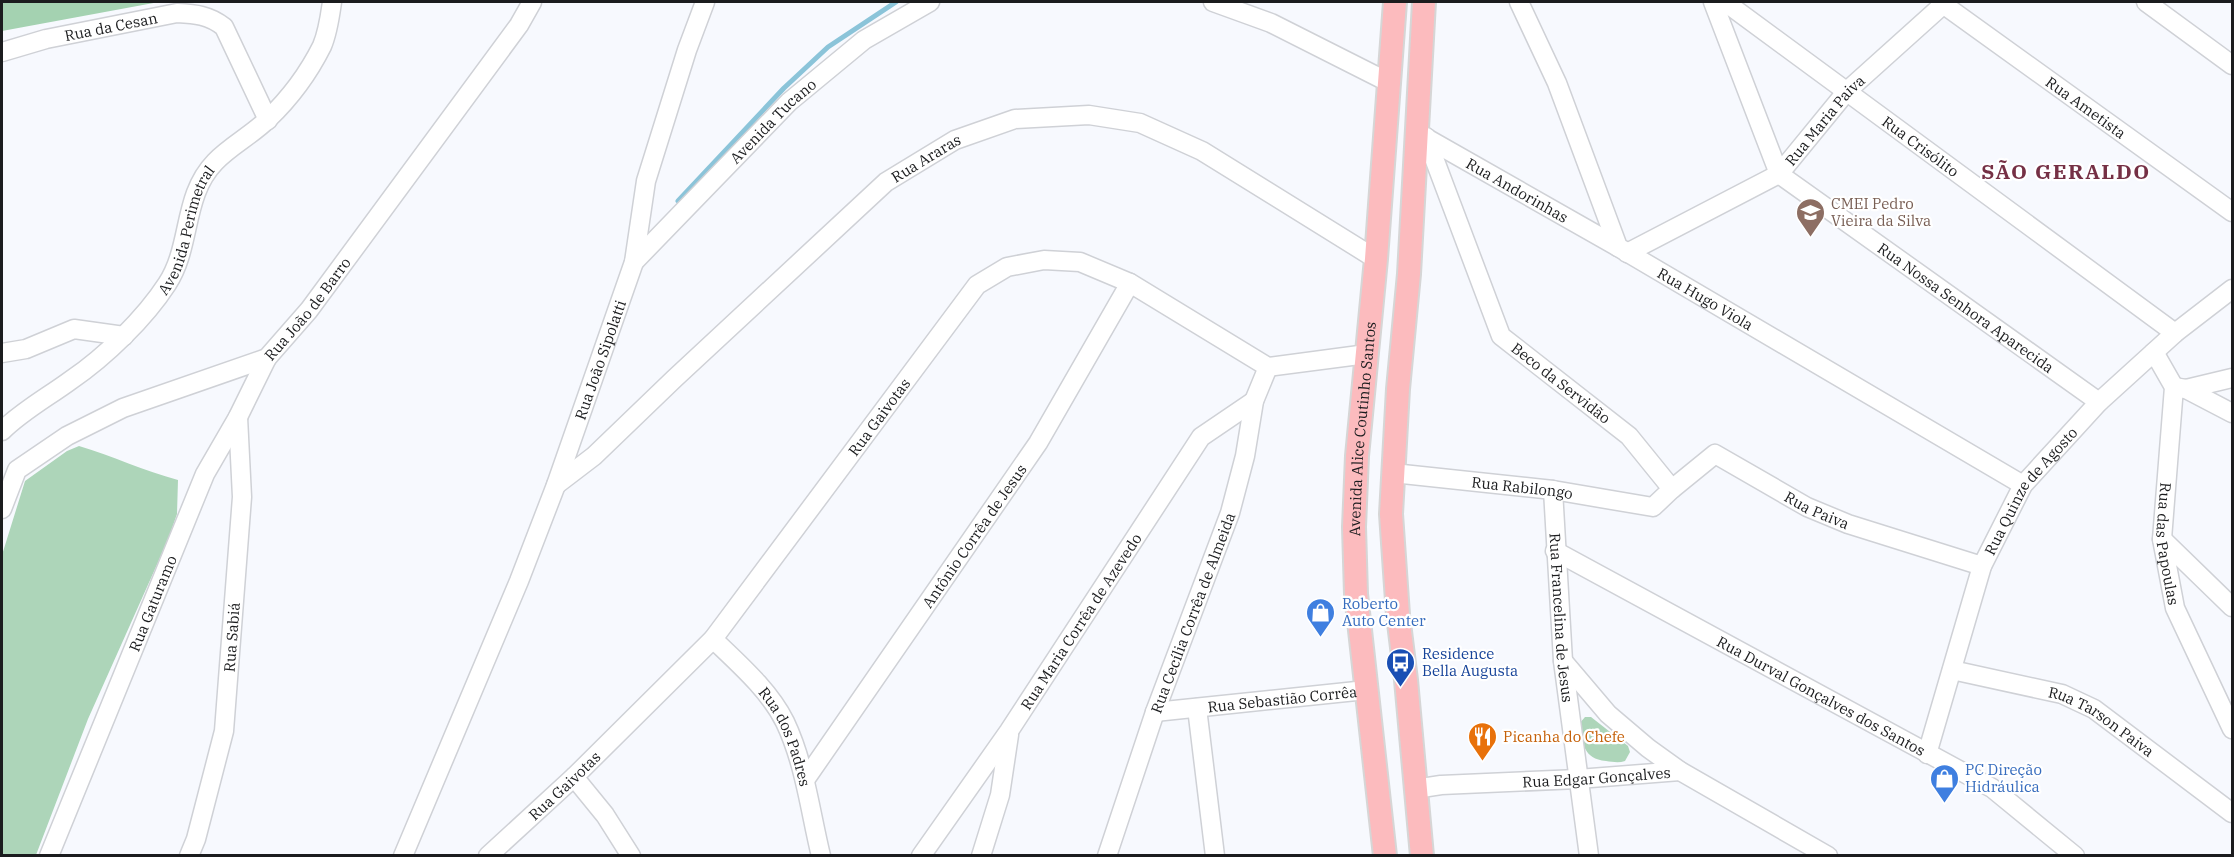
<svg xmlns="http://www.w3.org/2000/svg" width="2234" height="857" font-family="'IBM Plex Serif',serif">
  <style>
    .green { fill: #add5b9 }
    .forest { fill: #a4d2b1 }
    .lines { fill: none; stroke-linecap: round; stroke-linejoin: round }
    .stream { stroke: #8bc4d9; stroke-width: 5 }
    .minor-casing { stroke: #cfd1d6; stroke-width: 21 }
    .major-casing { stroke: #d6d6d6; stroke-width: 26 }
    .minor { stroke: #fff; stroke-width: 18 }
    .major { stroke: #fcbbbe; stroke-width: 22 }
    .labels { text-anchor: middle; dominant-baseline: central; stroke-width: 4.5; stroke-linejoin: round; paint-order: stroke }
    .street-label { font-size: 15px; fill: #1b1c1e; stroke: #fff }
    .education-label { font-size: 15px; fill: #785e54; stroke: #fff; text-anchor: start }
    .shop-label { font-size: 15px; fill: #366cbe; stroke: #fff; text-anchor: start }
    .transit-label { font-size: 15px; fill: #164399; stroke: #fff; text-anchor: start }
    .food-label { font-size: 15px; fill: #c56008; stroke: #fff; text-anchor: start }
    .district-label { font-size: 21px; font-weight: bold; letter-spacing: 1.5px; fill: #753045; stroke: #fff }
  </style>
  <rect width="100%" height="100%" fill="#f7f9fe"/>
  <!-- green -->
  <g class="green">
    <path d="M79 446C113 456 144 471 178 480L177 514 168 540 88 719 36 855 2 856V555L25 481 67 451Z"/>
    <path d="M1585 717H1591L1628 746 1630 752 1625 761C1619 763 1613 762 1606 761 1583 759 1583 743 1579 724Z"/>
  </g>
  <!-- forest -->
  <polygon class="forest" points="2,2 159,2 2,31"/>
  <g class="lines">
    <!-- stream -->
    <polyline class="stream" points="678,201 784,88 828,47 896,2"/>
    <defs>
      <g id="minor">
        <polyline points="1213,2 1271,23 1388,82"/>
        <path id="s1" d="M1519 2 1557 83 1618 247 2023 485"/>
        <path id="s2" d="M1713 2 1779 174 2099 402"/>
        <path id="s3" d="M1725 2 2175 333"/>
        <path id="s4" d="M1940 2 2232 212"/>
        <polyline points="2146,2 2232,65"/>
        <path id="s5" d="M2 52 46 39 177 13C195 14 209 15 224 27L268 120"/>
        <path id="s6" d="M1421 135 1618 247"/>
        <path id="s7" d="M1627 253 1779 174 1847 91 1946 2"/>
        <path id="s8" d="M634 262 789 102 864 40 930 2"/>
        <path id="s9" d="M2154 352 2174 387 2162 539 2175 608 2232 729"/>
        <polyline points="2,353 26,349 74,329 124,336"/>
        <polyline points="2174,387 2186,389 2232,413"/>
        <polyline points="2186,389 2232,378"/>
        <path id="s10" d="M2 431C22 411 48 397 71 380 105 357 145 318 167 284 192 246 182 196 215 162 230 146 252 135 268 119 289 99 309 72 322 46 328 32 330 16 332 2"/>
        <path id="s11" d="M1393 473 1553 490 1653 507 1672 489 1629 436 1501 336 1426 137"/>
        <path id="s12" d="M556 485 594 456 674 379 886 182 955 140 1015 119 1089 115 1140 123 1202 151 1376 259"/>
        <path id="s13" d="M1672 489 1715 454 1807 507 1848 524 1982 566"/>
        <path id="s14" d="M1553 490 1563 661 1589 856"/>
        <path id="s15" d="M2 509 17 470 67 436 123 408 267 358 309 310 519 25 532 2"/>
        <polyline points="2162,539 2232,607"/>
        <path id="s16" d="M1555 551 1992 788 2075 856"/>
        <path id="s17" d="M713 639C739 664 769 690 785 722 805 764 810 811 821 856"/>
        <polyline points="1563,661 1608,714 1648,748 1680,771 1828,856"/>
        <path id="s18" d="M1952 670 2062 694 2094 709 2232 813"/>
        <polyline points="1197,708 1215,856"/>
        <path id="s19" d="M1155 712 1366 690"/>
        <path id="s20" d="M1927 754 1982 566 2023 485 2099 402 2175 333 2232 289"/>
        <polyline points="574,777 605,815 631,856"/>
        <path id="s21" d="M805 780 1038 443 1130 283"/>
        <path id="s22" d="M1415 789 1441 785 1578 779 1680 771"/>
        <path id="s23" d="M49 856 205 474 238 417 267 358"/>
        <path id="s24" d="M189 856 196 839 224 731 242 497 238 417"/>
        <path id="s25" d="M403 856 519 581 556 485 634 262 646 181 687 50 705 2"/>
        <path id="s26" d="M488 856 574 777 713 639 977 285 1007 267 1044 260 1080 262 1130 283 1268 367 1367 354"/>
        <path id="s27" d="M921 856 1009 731 1201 437 1254 401"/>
        <polyline points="981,856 1000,795 1009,735"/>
        <path id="s28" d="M1107 856 1155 712 1230 513 1245 456 1254 401 1268 367"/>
      </g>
      <g id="major">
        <path id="s29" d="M1385 856 1356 594 1354 527 1357 456 1376 259 1395 2"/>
        <polyline points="1422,856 1406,680 1398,615 1391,514 1398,389 1409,274 1424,2"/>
      </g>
    </defs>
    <!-- minor casing -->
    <use href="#minor" class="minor-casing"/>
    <!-- major casing -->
    <use href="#major" class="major-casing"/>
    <!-- minor -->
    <use href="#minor" class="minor"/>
    <!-- major -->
    <use href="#major" class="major"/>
  </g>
  <!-- icons -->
  <defs>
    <symbol id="school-pin" viewBox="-11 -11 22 30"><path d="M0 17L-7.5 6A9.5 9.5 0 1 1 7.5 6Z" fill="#8d6e63" stroke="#fff"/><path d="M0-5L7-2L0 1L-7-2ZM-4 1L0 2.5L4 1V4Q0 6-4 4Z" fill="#fff"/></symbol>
    <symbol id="shop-pin" viewBox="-11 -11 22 30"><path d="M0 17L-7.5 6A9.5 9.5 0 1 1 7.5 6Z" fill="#3f7fe0" stroke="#fff"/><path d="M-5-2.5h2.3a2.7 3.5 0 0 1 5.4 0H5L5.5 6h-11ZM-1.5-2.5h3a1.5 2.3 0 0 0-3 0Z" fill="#fff"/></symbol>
    <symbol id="bus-pin" viewBox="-11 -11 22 30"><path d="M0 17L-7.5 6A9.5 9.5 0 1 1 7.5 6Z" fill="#1a4fb4" stroke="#fff"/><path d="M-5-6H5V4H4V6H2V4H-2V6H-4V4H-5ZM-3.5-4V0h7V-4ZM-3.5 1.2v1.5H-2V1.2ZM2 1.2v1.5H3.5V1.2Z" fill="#fff"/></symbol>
    <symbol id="restaurant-pin" viewBox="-11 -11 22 30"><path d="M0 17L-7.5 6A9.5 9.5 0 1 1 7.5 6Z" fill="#e8710a" stroke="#fff"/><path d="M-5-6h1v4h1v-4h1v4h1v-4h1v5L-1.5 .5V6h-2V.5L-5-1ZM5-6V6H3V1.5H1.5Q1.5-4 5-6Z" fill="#fff"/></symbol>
  </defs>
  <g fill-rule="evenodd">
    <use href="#school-pin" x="1794" y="196" width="33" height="45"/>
    <use href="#shop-pin" x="1304" y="596" width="33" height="45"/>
    <use href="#bus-pin" x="1384" y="646" width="33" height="45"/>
    <use href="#restaurant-pin" x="1466" y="720" width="33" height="45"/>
    <use href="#shop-pin" x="1928" y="762" width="33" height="45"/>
  </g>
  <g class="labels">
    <!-- street labels -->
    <g class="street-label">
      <text stroke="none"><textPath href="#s5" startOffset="112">Rua da Cesan</textPath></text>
      <text stroke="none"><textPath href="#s4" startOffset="180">Rua Ametista</textPath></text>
      <text stroke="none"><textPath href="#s8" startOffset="198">Avenida Tucano</textPath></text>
      <text stroke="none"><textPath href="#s7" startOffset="242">Rua Maria Paiva</textPath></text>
      <text stroke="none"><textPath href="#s3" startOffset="243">Rua Crisólito</textPath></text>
      <text stroke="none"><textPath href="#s12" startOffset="495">Rua Araras</textPath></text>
      <text stroke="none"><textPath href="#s6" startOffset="111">Rua Andorinhas</textPath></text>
      <text stroke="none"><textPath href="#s10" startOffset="280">Avenida Perimetral</textPath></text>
      <text stroke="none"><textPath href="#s1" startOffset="366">Rua Hugo Viola</textPath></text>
      <text stroke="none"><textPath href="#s15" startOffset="381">Rua João de Barro</textPath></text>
      <text stroke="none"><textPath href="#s2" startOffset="414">Rua Nossa Senhora Aparecida</textPath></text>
      <text stroke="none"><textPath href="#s25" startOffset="534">Rua João Sipolatti</textPath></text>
      <text transform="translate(1561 383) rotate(38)">Beco da Servidão</text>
      <text stroke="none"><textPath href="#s26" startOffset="590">Rua Gaivotas</textPath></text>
      <text stroke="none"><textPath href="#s29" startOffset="429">Avenida Alice Coutinho Santos</textPath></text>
      <text stroke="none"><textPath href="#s11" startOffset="130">Rua Rabilongo</textPath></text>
      <text stroke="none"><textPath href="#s20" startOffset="286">Rua Quinze de Agosto</textPath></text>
      <text stroke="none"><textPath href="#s13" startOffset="172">Rua Paiva</textPath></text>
      <text stroke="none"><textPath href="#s21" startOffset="297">Antônio Corrêa de Jesus</textPath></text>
      <text stroke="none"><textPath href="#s9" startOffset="198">Rua das Papoulas</textPath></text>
      <text stroke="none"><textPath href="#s23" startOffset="273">Rua Gaturamo</textPath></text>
      <text stroke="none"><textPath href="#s28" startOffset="258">Rua Cecília Corrêa de Almeida</textPath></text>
      <text stroke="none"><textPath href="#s14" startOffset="128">Rua Francelina de Jesus</textPath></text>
      <text stroke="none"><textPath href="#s27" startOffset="284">Rua Maria Corrêa de Azevedo</textPath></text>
      <text stroke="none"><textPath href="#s24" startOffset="224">Rua Sabiá</textPath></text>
      <text stroke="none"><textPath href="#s16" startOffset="303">Rua Durval Gonçalves dos Santos</textPath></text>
      <text stroke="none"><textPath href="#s19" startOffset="128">Rua Sebastião Corrêa</textPath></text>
      <text stroke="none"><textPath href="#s18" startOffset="160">Rua Tarson Paiva</textPath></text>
      <text stroke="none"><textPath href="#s17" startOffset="124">Rua dos Padres</textPath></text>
      <text stroke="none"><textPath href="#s22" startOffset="182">Rua Edgar Gonçalves</textPath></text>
      <text stroke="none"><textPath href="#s26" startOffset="104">Rua Gaivotas</textPath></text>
    </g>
    <!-- education labels -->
    <g class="education-label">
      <text x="1831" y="203">CMEI Pedro<tspan x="1831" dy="17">Vieira da Silva</tspan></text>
    </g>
    <!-- shop labels -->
    <g class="shop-label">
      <text x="1342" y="603">Roberto<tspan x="1342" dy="17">Auto Center</tspan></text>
      <text x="1965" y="769">PC Direção<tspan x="1965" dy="17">Hidráulica</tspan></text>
    </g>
    <!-- transit labels -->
    <g class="transit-label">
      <text x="1422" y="653">Residence<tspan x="1422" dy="17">Bella Augusta</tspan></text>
    </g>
    <!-- food labels -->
    <g class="food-label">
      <text x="1503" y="736">Picanha do Chefe</text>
    </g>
    <!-- district labels -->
    <g class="district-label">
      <text x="2066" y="171">SÃO GERALDO</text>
    </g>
  </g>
  <!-- border -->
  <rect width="2234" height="857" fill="none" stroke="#1b1c1e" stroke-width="6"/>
</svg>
